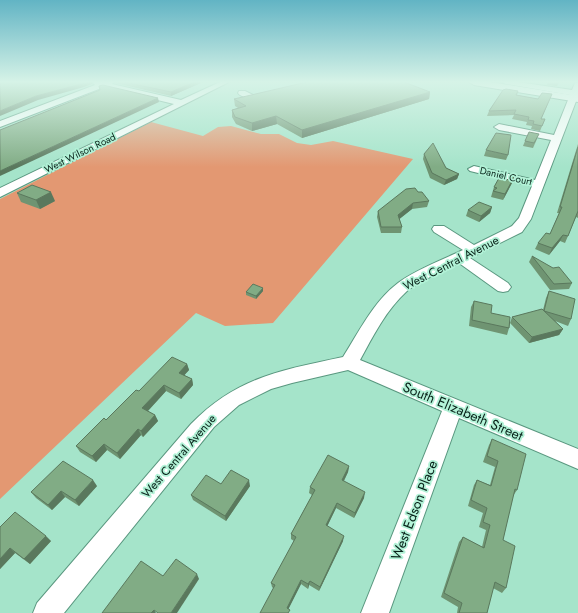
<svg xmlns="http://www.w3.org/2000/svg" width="578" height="613" font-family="Jost,sans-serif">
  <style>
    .green { fill: #e39872 }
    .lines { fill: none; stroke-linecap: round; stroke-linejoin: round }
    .minor-casing { stroke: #59977f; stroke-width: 2 }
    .major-casing { stroke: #59977f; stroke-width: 2 }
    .minor { fill: #fff; fill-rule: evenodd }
    .major { fill: #fff; fill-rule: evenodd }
    .wall { fill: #6f9472 }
    .shaded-wall { fill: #5a785d }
    .building { fill: #81ac85; stroke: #5a785d }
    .labels { text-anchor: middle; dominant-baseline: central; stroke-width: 3.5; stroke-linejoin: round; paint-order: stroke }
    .far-street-label { font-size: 10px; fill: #082219; stroke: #b2f2d7 }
    .street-label { font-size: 12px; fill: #082219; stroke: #b2f2d7 }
    .near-street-label { font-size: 14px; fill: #082219; stroke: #b2f2d7 }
  </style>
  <rect width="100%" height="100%" fill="#a5e4ca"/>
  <!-- green -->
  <polygon class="green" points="151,122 203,136 218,127 231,126 261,134 279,134 297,143 311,145 333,141 413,159 273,323 225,326 196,313 0,499 0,199"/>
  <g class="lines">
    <defs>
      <g id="minor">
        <polygon points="94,82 114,82 112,84 181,100 220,82 229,82 0,197 0,188 174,104 104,87 0,127 0,121 95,85 93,83"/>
        <path d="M502 82H518L572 90 575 83H578V96L531 219 522 232 470 258 508 283 511 287 508 291 503 292 498 291 459 263C442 272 422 279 407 291 386 310 373 336 360 360L578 449V469L459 418 389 613H361L442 411 348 370 292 383 271 389 239 405 214 427 64 613H33L37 603 191 424C237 377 282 370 343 357 359 332 373 302 398 283 417 269 442 260 463 250L434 232 432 229 434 226H444L474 245 512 226 519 218 532 186 470 171 468 169 474 166 535 180 551 140 499 130 494 127 499 124 554 135 570 95 506 84Z"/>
        <path d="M239 91H245L255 96 254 98C249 99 241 97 238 93Z"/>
      </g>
      <polygon id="major" points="469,82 490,82 578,96 578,102 474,85"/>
    </defs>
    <!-- minor casing -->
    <use href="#minor" class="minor-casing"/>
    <!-- major casing -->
    <use href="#major" class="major-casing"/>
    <!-- minor -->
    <use href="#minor" class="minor"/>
    <!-- major -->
    <use href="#major" class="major"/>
  </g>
  <!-- wall -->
  <g class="wall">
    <polygon points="114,82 203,82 171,96 115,83"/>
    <polygon points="548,82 559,82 557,86 547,85"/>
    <polygon points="518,91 517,95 538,99 550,99 541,119 545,119 540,131 531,129 532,126 526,125 527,122 512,119 514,115 487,116 489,111"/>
    <polygon points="430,92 429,99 302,138 277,124 252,131 236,124 232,117 232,110 238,108 235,106 234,99"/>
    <polygon points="537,139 533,148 523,146 525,141"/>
    <polygon points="578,144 578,218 576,217 565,243 560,241 549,255 535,249 538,243 550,234 559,213 557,213"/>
    <polygon points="486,150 508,155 506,160 484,156"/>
    <polygon points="424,154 446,168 459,174 457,179 444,185 430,178 423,159"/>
    <polygon points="514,177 512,183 503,200 491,197 494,187"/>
    <polygon points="418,192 429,201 427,207 412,209 399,219 402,227 401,233 381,233 377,217 378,211"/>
    <polygon points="17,193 55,201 40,209 21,202"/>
    <polygon points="492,207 490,213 479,222 466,216 468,210"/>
    <polygon points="532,256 572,283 569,289 550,290 529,262"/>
    <polygon points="263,291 256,299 246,295 246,292"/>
    <polygon points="549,291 571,319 568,326 555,321 563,329 559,335 529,343 510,323 509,328 507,335 469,326 471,307 474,301 491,313 510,323 512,317 543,310 546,298"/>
    <polygon points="187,364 189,370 184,375 192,379 193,385 181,399 166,391 148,411 155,415 158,421 143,437 141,435 120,459 107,450 96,462 80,452 76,446 139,391"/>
    <polygon points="492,439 517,490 513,496 503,540 506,588 502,593 493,588 487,613 457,613 458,607 441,597 459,542 463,537 482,547 486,530 479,527 483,513 468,506 474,485 477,480 490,485 495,467 483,462 489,445"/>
    <polygon points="349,466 348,472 344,481 364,498 354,518 336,508 327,526 343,541 319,591 309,585 308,589 301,584 288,609 273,588 272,587 271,583 294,541 291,539 291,534 312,495 309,493 310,487"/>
    <polygon points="221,484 250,486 226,521 193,500 191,495"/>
    <polygon points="97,486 79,506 65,497 52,510 36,498 31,492"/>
    <polygon points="0,527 51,541 30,564 15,553 0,569"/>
  </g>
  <!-- shaded-wall -->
  <g class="shaded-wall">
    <polygon points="89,82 93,82 92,82 92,84 84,87 38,100 0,116 0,111 36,96"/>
    <polygon points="194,82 203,82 171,96 171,92"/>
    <polygon points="430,92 429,99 302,138 302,130"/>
    <polygon points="158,98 159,102 0,176 0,171"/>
    <polygon points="276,116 277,124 252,131 252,123"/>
    <polygon points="459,174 457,179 444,185 446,180"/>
    <polygon points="514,177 512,183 503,200 505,194"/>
    <polygon points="51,192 55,201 40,209 36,200"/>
    <polygon points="413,203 412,209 397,221 398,215"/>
    <polygon points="492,207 490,213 479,222 481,216"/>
    <polygon points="563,235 560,241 549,255 552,248"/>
    <polygon points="263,288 263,291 256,299 256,296"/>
    <polygon points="563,329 559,335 529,343 532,337"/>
    <polygon points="187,364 189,370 181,379 179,373"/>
    <polygon points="192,379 193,385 181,399 179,393"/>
    <polygon points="164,385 166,391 145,414 142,408"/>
    <polygon points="155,415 158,421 143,437 141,431"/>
    <polygon points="138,429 141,435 120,459 117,453"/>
    <polygon points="104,444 107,450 96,462 92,456"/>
    <polygon points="349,466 348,472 341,486 342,480"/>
    <polygon points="93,480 97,486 79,506 75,500"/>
    <polygon points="249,480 250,486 226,521 225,516"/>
    <polygon points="61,491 65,497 52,510 48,505"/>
    <polygon points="365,492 364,498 354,518 355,513"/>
    <polygon points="337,503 336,508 325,531 326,525"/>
    <polygon points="46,536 51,541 30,564 24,559"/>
    <polygon points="344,536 343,541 319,591 320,587"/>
    <polygon points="10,548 15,553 0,569 0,559"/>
    <polygon points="197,574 199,579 177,613 171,613"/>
    <polygon points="301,580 301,584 287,612 287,608"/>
    <polygon points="310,581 308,589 308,584"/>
    <polygon points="154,610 156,613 151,613"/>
  </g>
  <!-- building -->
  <g class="building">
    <polygon points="0,82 89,82 36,96 0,111"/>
    <polygon points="124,82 194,82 171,92"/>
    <polygon points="307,82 404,82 430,92 302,130 276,116 252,123 235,117 232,110 246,106 234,99"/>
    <polygon points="103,85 158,98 0,171 0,130 100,90 99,86"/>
    <polygon points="506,89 518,91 516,95 538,99 542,93 552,94 541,119 545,119 542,126 533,124 534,121 528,120 529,117 514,114 516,110 489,111 503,90"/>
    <polygon points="529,132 539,134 534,143 525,141"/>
    <polygon points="496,133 511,135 508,155 486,150"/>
    <polygon points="433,143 446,168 459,174 446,180 432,173 424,154"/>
    <polygon points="578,147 578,211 568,236 563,235 552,248 538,243 546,233 550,234 562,207 560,207"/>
    <polygon points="511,176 514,177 505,194 493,191 497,188 494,187 499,178 507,180"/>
    <polygon points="32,185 51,192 36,200 17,193"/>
    <polygon points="415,188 418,192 422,192 429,201 413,203 398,215 402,227 381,227 378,211 406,189"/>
    <polygon points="479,202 492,207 481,216 468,210"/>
    <polygon points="532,256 553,268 559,267 572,283 554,284"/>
    <polygon points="253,284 263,288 256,296 246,292"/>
    <polygon points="549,291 575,299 571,319 544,311"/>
    <polygon points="474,301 492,305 491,313 510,317 509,328 472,320"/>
    <polygon points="542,309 563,329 532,337 512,317"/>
    <polygon points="172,357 187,364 179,373 192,379 179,393 164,385 142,408 155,415 141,431 138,429 117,453 104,444 92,456 76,446 104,418 106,420 136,390 139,391"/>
    <polygon points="492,439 526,454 517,490 515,489 503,540 515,546 506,588 495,582 487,613 459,613 462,603 444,593 463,537 484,548 490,525 483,522 487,508 471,500 477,480 491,486 498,461 487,456"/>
    <polygon points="328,455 349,466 342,480 365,492 355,513 337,503 326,525 344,536 320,587 310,581 308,584 301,580 287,608 290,610 288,613 260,613 275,585 271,583 296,537 291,534 315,490 310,487"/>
    <polygon points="63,461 93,480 75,500 61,491 48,505 31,492"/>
    <polygon points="231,470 249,480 225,516 191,495 206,475 221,484"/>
    <polygon points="15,512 46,536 24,559 10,548 0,559 0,527"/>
    <polygon points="176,559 197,574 171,613 158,613 154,610 151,613 102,613 141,561 163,576"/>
  </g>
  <!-- sky -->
  <linearGradient id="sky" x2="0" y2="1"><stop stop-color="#62b4c4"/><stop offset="0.49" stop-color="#d6f3e7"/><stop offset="1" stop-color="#d6f3e7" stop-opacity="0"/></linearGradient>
  <rect width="578" height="167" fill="url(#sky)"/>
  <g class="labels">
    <!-- far-street labels -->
    <g class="far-street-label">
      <text transform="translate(80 153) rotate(-26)">West Wilson Road</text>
      <text transform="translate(506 176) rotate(13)">Daniel Court</text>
    </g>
    <!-- street labels -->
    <g class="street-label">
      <text transform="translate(451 263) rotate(-27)">West Central Avenue</text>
      <text transform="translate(179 456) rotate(-49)">West Central Avenue</text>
    </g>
    <!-- near-street labels -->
    <g class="near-street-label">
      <text transform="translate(463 411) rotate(23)">South Elizabeth Street</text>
      <text transform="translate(414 510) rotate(-69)">West Edson Place</text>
    </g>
  </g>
</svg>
